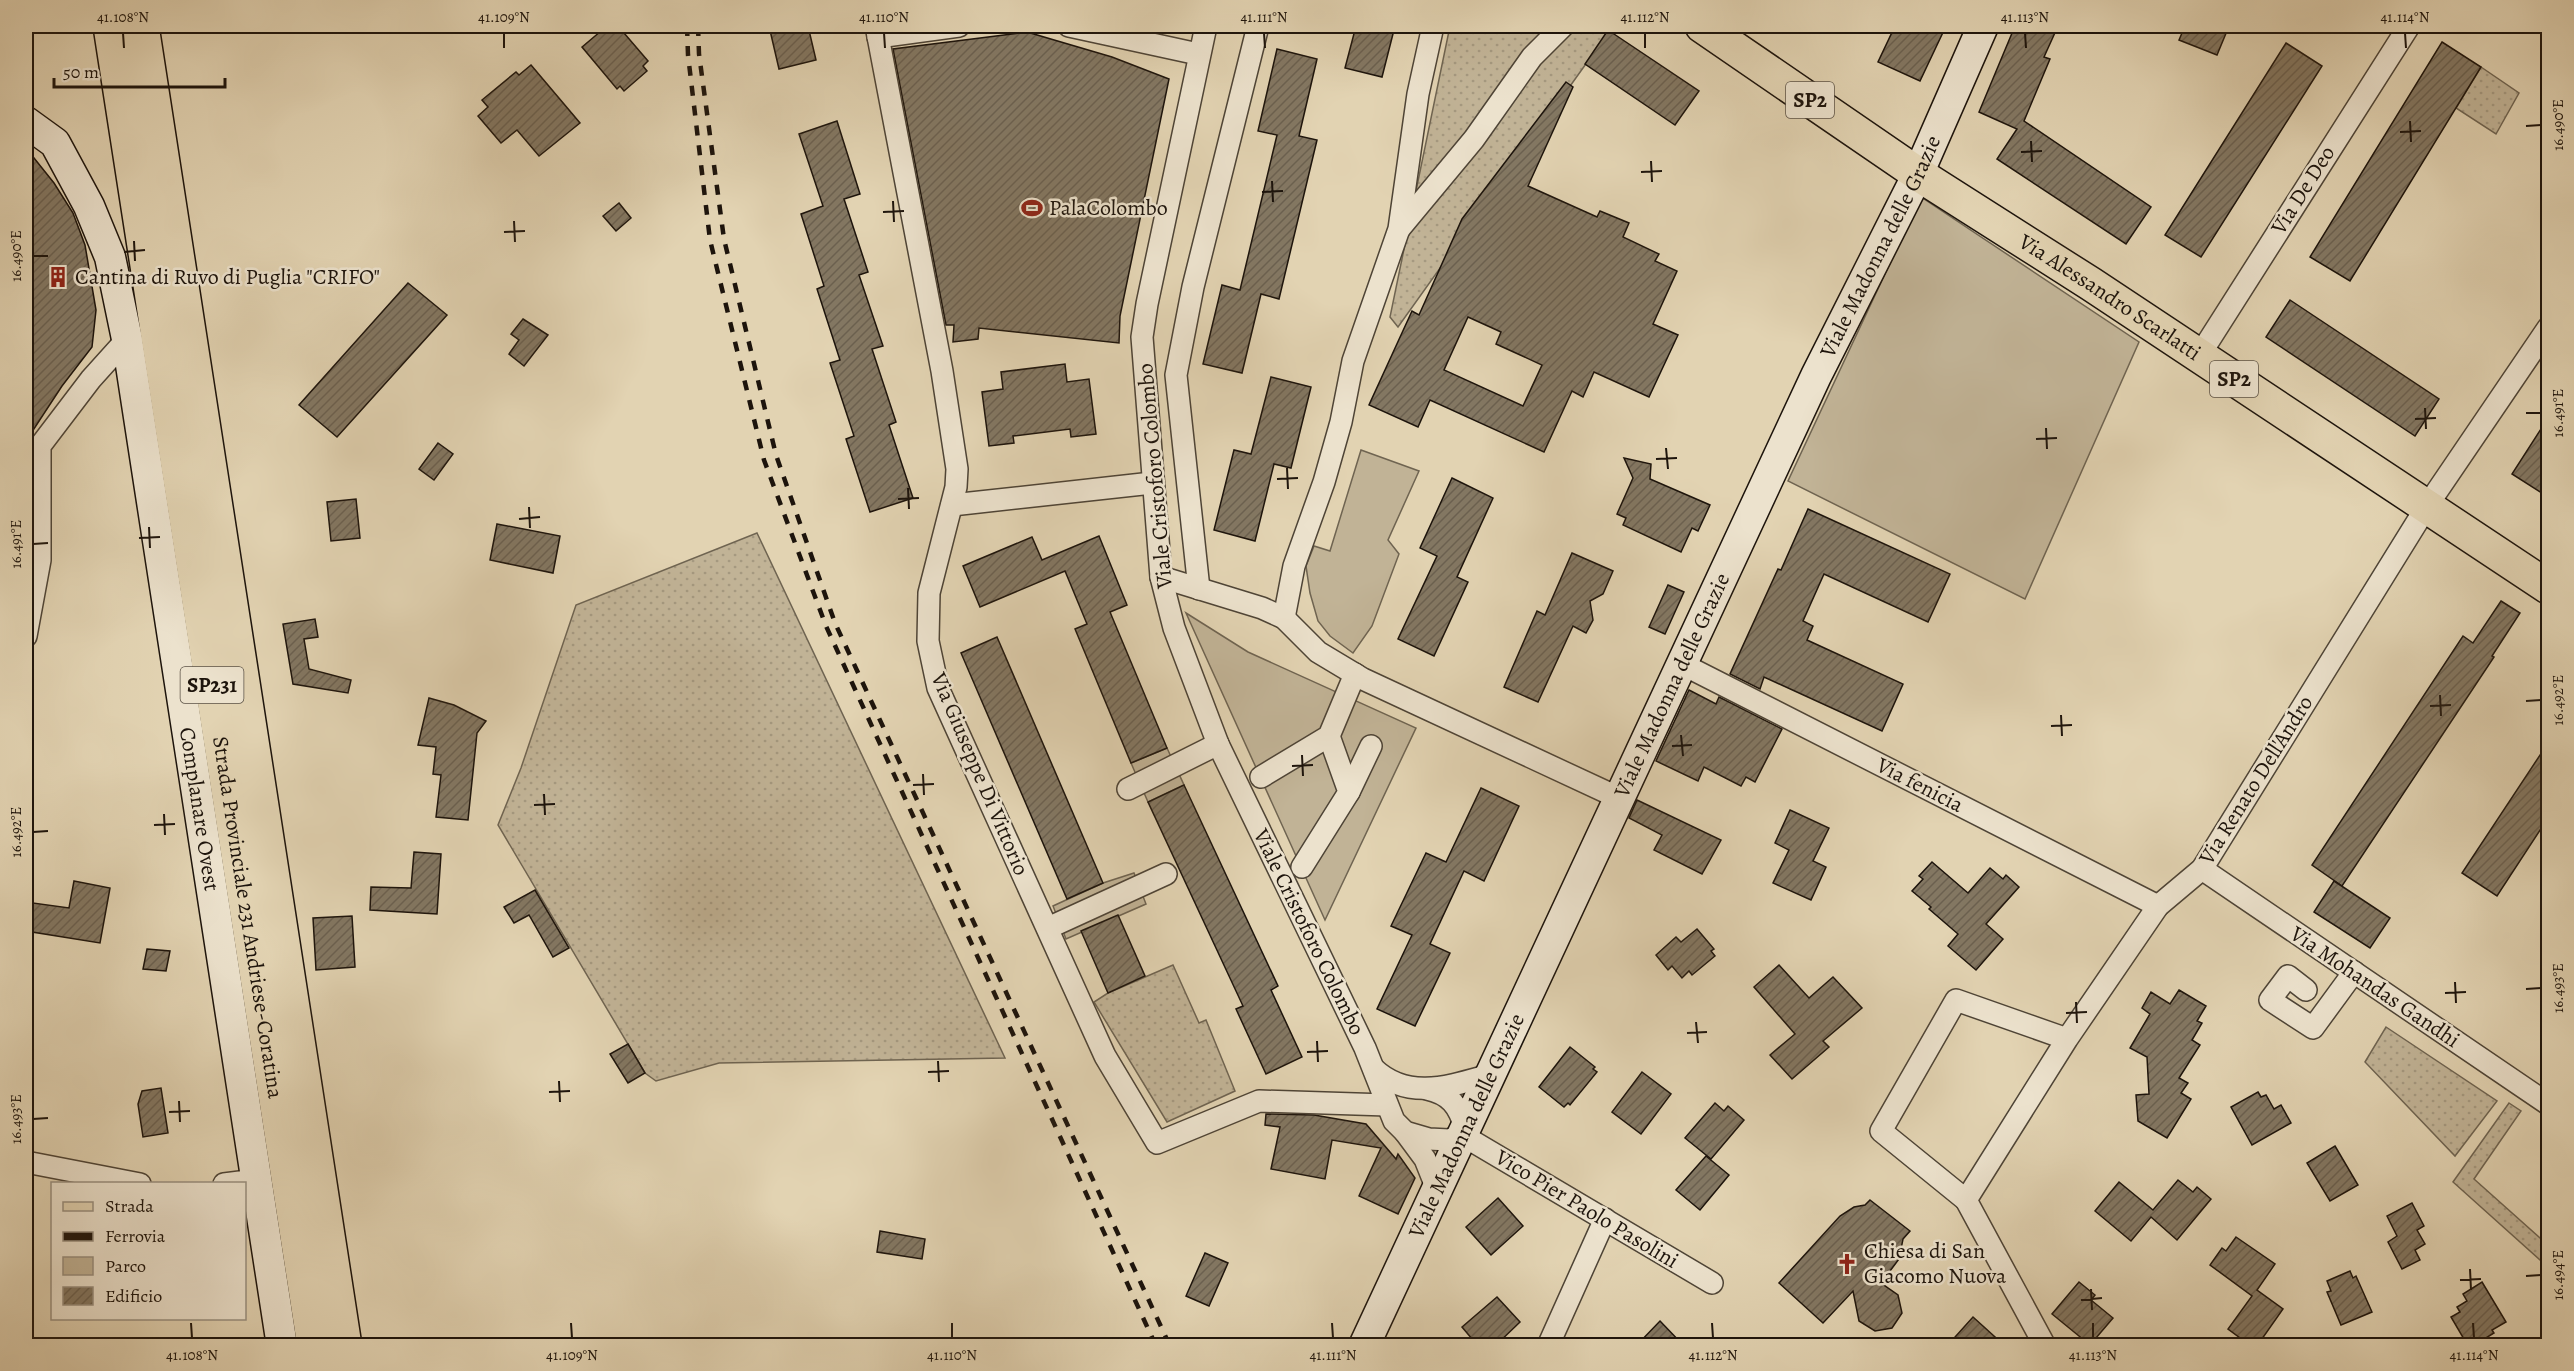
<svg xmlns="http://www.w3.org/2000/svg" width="2574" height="1371" font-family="Alegreya,serif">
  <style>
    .grass { fill: url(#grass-dots); stroke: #6f6451; stroke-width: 1.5 }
    .park { fill: #c1b396; stroke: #6f6451; stroke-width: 1.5 }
    .building { fill: url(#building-hatch); stroke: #1d140c; stroke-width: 1.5; fill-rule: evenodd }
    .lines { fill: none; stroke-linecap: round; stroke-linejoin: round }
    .street-casing { stroke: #4e4436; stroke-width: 24 }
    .secondary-casing { stroke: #1d140c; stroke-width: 33 }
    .primary-casing { stroke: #1d140c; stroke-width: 36 }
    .highway-casing { stroke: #1d140c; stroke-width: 36 }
    .street { stroke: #ece2cd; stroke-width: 21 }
    .secondary { stroke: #ece2cd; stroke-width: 30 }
    .primary { stroke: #e2d3b2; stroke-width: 33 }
    .highway { stroke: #e2d3b2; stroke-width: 33 }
    .rail { stroke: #1d140c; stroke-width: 4.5; stroke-dasharray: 10 10; stroke-linecap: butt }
    .ticks { fill: none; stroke: #1d140c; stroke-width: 2 }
    .labels { text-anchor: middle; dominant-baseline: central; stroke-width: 5; stroke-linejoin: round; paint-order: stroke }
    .shield { fill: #ece2cd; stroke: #5b5246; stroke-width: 1.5 }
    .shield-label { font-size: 21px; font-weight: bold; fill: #1d140c }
    .street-label { font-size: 22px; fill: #1d140c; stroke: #ece2cd }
    .poi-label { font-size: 22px; fill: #1d140c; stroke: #ece2cd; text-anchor: start }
    .neatline { fill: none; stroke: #1d140c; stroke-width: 2 }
    .ticks-label { font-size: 15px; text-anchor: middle; fill: #1d140c }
  </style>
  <defs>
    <pattern id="grass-dots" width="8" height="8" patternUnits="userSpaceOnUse" patternTransform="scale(1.5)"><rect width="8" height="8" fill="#c1b396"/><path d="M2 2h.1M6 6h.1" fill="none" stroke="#a59980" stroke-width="1.8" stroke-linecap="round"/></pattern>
    <pattern id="building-hatch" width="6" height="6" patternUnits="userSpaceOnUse" patternTransform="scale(1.5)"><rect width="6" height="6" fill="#837762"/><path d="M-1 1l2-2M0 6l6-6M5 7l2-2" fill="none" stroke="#6b604f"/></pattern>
  </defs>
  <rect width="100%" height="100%" fill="#e2d3b2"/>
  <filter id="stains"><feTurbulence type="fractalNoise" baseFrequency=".00333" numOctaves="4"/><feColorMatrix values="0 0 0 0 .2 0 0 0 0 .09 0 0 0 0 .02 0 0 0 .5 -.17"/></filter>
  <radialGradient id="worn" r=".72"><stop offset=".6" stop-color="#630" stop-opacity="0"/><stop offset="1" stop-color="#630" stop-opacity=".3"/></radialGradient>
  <!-- grass -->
  <g class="grass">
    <polygon points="1450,26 1613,26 1398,327 1390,317"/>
    <polygon points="2481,67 2519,93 2496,134 2456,108"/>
    <polygon points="757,533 1005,1058 719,1063 656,1081 645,1073 498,825 521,768 576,605"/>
    <polygon points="1173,965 1199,1023 1206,1020 1235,1091 1167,1122 1094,1002 1108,993"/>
    <polygon points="2386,1027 2497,1101 2455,1156 2365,1062"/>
    <polygon points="2509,1103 2521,1111 2474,1179 2548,1245 2548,1267 2453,1182"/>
  </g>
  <!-- park -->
  <g class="park">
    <polygon points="1921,197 2139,342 2025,599 1788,481"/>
    <polygon points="1361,450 1419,471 1388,540 1399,554 1372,626 1353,653 1330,636 1318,621 1310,593 1306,566 1314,546 1330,551"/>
    <polygon points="1186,613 1248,652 1416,728 1325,920"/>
    <polygon points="1167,748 1184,785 1148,802 1131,763"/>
    <polygon points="1134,873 1146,904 1066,939 1053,906 1103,883"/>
  </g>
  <!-- building -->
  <g class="building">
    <polygon points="607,26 618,26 648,61 643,66 647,71 624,91 620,86 617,89 582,47"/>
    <polygon points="769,26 808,26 816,60 779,69"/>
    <polygon points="1356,26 1395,26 1382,77 1345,68"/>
    <polygon points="1895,26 1946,26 1920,81 1878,62"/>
    <polygon points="2015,26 2058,26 2044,57 2050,59 2024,121 2151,207 2126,244 1997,159 2017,129 1979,112"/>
    <polygon points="2185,26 2229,26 2217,55 2179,40"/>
    <polygon points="1608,30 1699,91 1675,125 1585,64"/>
    <polygon points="1027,32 1112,57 1169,79 1120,316 1119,343 979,328 978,339 953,342 954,325 946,325 893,49"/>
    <polygon points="2442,42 2481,67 2350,281 2310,257"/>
    <polygon points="2286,43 2322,66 2201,257 2165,235"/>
    <polygon points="1277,49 1317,59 1299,136 1317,140 1279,299 1261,294 1242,373 1203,364 1222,285 1240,290 1277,135 1258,131"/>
    <polygon points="531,65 580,123 539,156 517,130 501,143 478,116 488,107 482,100 516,72 519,75"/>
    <path d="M1566 82 1573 87 1528 186 1597 217 1600 211 1629 223 1623 237 1659 254 1655 261 1677 271 1653 324 1678 335 1649 397 1594 372 1583 397 1572 391 1544 452 1430 400 1418 427 1369 405 1412 311 1419 315 1462 219ZM1468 317 1501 332 1496 344 1542 365 1523 406 1444 370Z"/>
    <polygon points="837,121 860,194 844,199 868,272 859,275 883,346 872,349 896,422 889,425 913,498 870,512 846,439 854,436 830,363 840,360 817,289 824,286 801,214 823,206 799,134"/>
    <polygon points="26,148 54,183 73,213 85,245 96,310 92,347 62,386 26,441"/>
    <polygon points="619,203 631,218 616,231 603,216"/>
    <polygon points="408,283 447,315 337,437 299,405"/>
    <polygon points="2290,300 2439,399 2415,436 2266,337"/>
    <polygon points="523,319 548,335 524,366 509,354 519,340 511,334"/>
    <polygon points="1065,364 1067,382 1089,379 1096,434 1071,437 1070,429 1013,436 1014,443 989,446 982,392 1003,389 1001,372"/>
    <polygon points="1271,377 1311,387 1291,468 1274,464 1255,541 1214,530 1234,450 1251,454"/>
    <polygon points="2548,418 2548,497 2512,474"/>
    <polygon points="438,443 453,454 434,480 419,469"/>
    <polygon points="1624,458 1651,464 1650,479 1710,505 1698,531 1692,528 1681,552 1623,525 1626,518 1617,514 1633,478"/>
    <polygon points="1452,478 1493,498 1457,577 1468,582 1434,656 1398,639 1437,556 1420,548"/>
    <polygon points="356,499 360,538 331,541 327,502"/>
    <polygon points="1808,509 1950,574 1928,622 1824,574 1803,621 1813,626 1807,640 1903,684 1882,731 1764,677 1760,689 1730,674 1778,569 1781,570"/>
    <polygon points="497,524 560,536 553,573 490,560"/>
    <polygon points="1099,536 1127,605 1110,612 1167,748 1131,763 1075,629 1087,624 1065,571 980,607 963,566 1032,537 1042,560"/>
    <polygon points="1572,553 1613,571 1603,594 1590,601 1593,620 1586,633 1573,626 1538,702 1504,687 1537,611 1545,615"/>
    <polygon points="1668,585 1684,592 1665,634 1649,627"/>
    <polygon points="2501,601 2520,613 2492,656 2494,657 2342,886 2312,865 2463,636 2473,643"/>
    <polygon points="315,619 318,637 304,639 309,669 351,680 348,693 293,684 283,624"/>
    <polygon points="997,637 1103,883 1067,899 961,653"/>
    <polygon points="1689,690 1716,704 1719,697 1782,729 1755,782 1746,777 1741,786 1704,767 1698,781 1656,761"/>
    <polygon points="429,698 454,705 486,721 477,733 468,820 436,817 441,775 433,774 436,747 418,745"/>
    <polygon points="2548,743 2548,818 2497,896 2462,873"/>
    <polygon points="1184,785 1278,986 1271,990 1302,1057 1266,1074 1236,1009 1243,1006 1148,802"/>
    <polygon points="1481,788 1519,806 1484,881 1464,871 1430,944 1450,953 1415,1026 1377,1009 1412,935 1391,926 1426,853 1446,862"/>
    <polygon points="1637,800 1721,840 1702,874 1654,850 1662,835 1629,818"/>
    <polygon points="1790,810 1829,828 1813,861 1826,867 1811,900 1773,883 1789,850 1775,843"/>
    <polygon points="414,852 441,854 437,914 370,910 371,887 411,888"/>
    <polygon points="1932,862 1968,893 1990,868 2003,879 2006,875 2019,887 1986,924 2003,939 1976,970 1948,946 1958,934 1929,909 1931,907 1912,891 1923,879 1919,876"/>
    <polygon points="74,881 110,888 100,943 26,931 26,902 69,908"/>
    <polygon points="2334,881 2390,918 2370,948 2314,912"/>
    <polygon points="535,890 569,948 553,957 529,915 514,923 504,907"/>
    <polygon points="1118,915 1145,976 1108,993 1081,931"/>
    <polygon points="352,916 355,967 316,970 313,918"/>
    <polygon points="1697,929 1714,949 1711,951 1715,956 1692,975 1689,971 1682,978 1672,966 1668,970 1656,955 1676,937 1681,942"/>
    <polygon points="147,949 170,951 166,971 143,969"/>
    <polygon points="1779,965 1809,998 1833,977 1862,1008 1823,1041 1829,1047 1792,1079 1770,1055 1795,1034 1754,987"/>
    <polygon points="2179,990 2206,1006 2197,1021 2202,1023 2192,1040 2200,1045 2179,1078 2188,1083 2181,1093 2191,1099 2167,1138 2138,1121 2136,1095 2149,1094 2147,1057 2130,1048 2150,1014 2142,1008 2151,992 2170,1004"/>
    <polygon points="628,1044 645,1073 628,1083 610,1054"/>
    <polygon points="1570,1047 1595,1067 1593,1069 1597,1072 1570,1105 1568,1103 1564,1107 1539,1087"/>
    <polygon points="1642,1072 1671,1094 1641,1134 1612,1112"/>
    <polygon points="161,1088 168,1133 143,1137 138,1104 142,1091"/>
    <polygon points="2258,1092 2261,1097 2266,1095 2274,1109 2281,1105 2291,1123 2252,1145 2231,1107"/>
    <polygon points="1715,1103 1724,1111 1728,1106 1744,1120 1711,1159 1685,1138"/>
    <polygon points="1266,1114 1314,1115 1366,1124 1396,1159 1398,1154 1415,1178 1398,1214 1359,1196 1381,1148 1332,1140 1325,1179 1271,1169 1280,1127 1265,1125"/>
    <polygon points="2335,1146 2358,1185 2330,1201 2307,1163"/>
    <polygon points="1706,1156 1729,1175 1700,1210 1676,1190"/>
    <polygon points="2178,1180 2193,1192 2197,1187 2211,1199 2177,1240 2151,1217 2131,1241 2095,1211 2119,1182 2153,1210"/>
    <polygon points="1498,1198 1523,1226 1491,1255 1466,1227"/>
    <polygon points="1870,1200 1910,1231 1903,1239 1899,1259 1881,1283 1898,1295 1902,1313 1892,1328 1875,1331 1859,1321 1853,1291 1823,1323 1779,1283 1840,1216 1854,1207 1865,1205"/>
    <polygon points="2412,1203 2424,1226 2417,1230 2425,1244 2415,1250 2420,1260 2402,1269 2388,1242 2397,1236 2387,1216"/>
    <polygon points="880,1231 925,1239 922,1259 877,1252"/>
    <polygon points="2236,1237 2275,1264 2257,1290 2283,1309 2257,1346 2235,1346 2240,1338 2228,1329 2252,1296 2210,1265 2222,1248 2226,1251"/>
    <polygon points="1205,1253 1228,1263 1209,1306 1186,1296"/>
    <polygon points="2350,1271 2353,1278 2356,1276 2372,1312 2341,1325 2327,1292 2331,1291 2327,1281"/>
    <polygon points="2079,1282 2095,1295 2091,1300 2113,1318 2090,1345 2052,1314"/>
    <polygon points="2482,1282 2506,1322 2492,1330 2494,1333 2473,1346 2468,1346 2451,1317 2460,1312 2457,1307 2467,1301 2463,1294"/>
    <polygon points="1497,1297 1520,1322 1495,1346 1478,1346 1462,1327"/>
    <polygon points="1973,1317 2005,1346 1947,1346"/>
    <polygon points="1660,1321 1684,1346 1636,1346"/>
  </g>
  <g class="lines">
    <defs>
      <g id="street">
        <polyline points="876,26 942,371 957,469 956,487 929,593 928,641 938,688 1105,1056 1157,1143 1259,1101 1387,1105"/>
        <polyline points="1069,26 1198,54"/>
        <polyline points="1206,26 1147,304 1142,337 1161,577 1174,628 1218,744 1365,1048 1394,1121 1405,1132 1429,1139 1449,1140 1462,1135 1712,1283"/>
        <polyline points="878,37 959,26"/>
        <polyline points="1400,228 1474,139 1532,57 1563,26"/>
        <polyline points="2199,356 2409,26"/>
        <polyline points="952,505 1152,483"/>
        <polyline points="1161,577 1262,608 1284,618 1318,652 1363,679 1619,798"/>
        <polyline points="1199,589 1176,375 1193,287 1258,26"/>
        <polyline points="1284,618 1294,566 1324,482 1341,422 1353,361 1399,229 1418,94 1433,26"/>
        <polyline points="26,636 40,560 40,446 91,379 127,339"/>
        <polyline points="1682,664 2158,906"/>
        <polyline points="1261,777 1329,736 1355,674"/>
        <polyline points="1128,789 1218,744"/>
        <polyline points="1349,792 1371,746"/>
        <polyline points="1302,867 1349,792 1329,736"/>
        <polyline points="2202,869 2548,1104"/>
        <polyline points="1048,928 1166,874"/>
        <polyline points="2306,990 2288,976 2270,1000 2313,1028 2354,972"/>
        <polyline points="2067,1039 1956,1000 1881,1131 1966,1200 2067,1039 2158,906 2202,869 2427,506 2548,328"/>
        <path d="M1374 1069C1408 1101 1450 1086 1490 1075"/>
        <path d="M1427 1089C1450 1094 1459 1106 1465 1128"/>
        <polyline points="1405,1132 1425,1159 1437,1189"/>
        <polyline points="26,1162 140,1184"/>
        <polyline points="224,1184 256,1180"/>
        <polyline points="1966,1200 2045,1346"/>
        <polyline points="1548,1346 1605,1219"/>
      </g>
      <g id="secondary">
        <path id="s1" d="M26 122 55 143 89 206 110 257 127 339 282 1346"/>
        <path id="s2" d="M1364 1346 1816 376 1918 174 1983 26"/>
      </g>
      <g id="primary">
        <path id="s3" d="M1702 26 1918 174 2091 284 2548 587"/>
      </g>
      <g id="highway">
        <path id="s4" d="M110 26 314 1346"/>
        <polyline points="142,26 345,1346"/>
      </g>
    </defs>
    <!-- street casing -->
    <use href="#street" class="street-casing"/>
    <!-- secondary casing -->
    <use href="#secondary" class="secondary-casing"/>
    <!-- primary casing -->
    <use href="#primary" class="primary-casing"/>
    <!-- highway casing -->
    <use href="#highway" class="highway-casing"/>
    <!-- street -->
    <use href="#street" class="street"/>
    <!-- secondary -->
    <use href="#secondary" class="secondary"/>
    <!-- primary -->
    <use href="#primary" class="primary"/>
    <!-- highway -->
    <use href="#highway" class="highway"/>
    <!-- rail -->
    <g class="rail">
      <polyline points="687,26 688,55 710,240 764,460 826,626 1156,1346"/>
      <polyline points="698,26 699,54 724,239 776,455 835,623 1170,1346"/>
    </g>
  </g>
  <!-- ticks -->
  <path class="ticks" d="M123 33 124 48M504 33V48M884 33 885 48M1264 33 1265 48M1645 33V48M2025 33 2026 48M2405 33 2406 48M2410 121 2411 142M2526 126 2541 125M2400 132 2421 131M2031 141 2032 162M2021 152 2042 151M1651 161 1652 182M1641 172 1662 171M1272 181 1273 202M1262 192 1283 191M893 201 894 222M883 212 904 211M514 221 515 242M504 232 525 231M134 241 135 261M124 252 145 250M33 256H48M2425 408 2426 429M2526 413H2541M2415 419 2436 418M2046 428 2047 449M2036 439 2057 438M1666 448 1668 469M1656 459 1677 458M1287 468 1288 489M1277 479 1298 478M908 488 909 509M898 499 919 498M529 507 530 528M519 519 540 517M149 527 150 548M139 538 160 537M33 544 48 543M2440 695 2441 716M2526 701 2541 700M2430 706 2451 705M2061 715 2062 736M2051 726 2072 725M1681 735 1683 756M1672 746 1692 745M1302 755 1303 776M1292 766 1313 765M923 774 924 795M913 785 934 784M544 794 545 815M534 805 555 804M164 814 165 835M154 825 175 824M33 832 48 831M2455 982 2456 1003M2526 989 2541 988M2445 993 2466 992M2076 1002 2077 1023M2066 1013 2087 1012M1696 1022 1698 1043M1687 1033 1707 1032M1317 1041 1318 1062M1307 1052 1328 1051M938 1061 939 1082M928 1072 949 1071M559 1081 560 1102M549 1092 570 1091M179 1101 180 1122M169 1112 190 1111M33 1119 48 1118M2470 1269 2471 1290M2526 1276 2541 1275M2460 1280 2481 1279M2091 1289 2092 1310M2081 1300 2102 1298M191 1323 192 1338M571 1323 572 1338M952 1323V1338M1332 1323 1333 1338M1712 1323 1713 1338M2093 1323V1338M2473 1323 2474 1338"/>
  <!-- icons -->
  <defs>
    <symbol id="stadium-bare" viewBox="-9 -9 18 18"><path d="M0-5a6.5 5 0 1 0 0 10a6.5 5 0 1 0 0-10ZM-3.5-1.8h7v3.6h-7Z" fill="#8f2418" stroke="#ece2cd" stroke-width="2.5" paint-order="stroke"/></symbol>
    <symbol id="building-bare" viewBox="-9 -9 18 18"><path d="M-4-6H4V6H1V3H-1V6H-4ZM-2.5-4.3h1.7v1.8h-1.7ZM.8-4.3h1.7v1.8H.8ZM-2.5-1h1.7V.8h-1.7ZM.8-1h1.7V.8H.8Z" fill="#8f2418" stroke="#ece2cd" stroke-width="2.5" paint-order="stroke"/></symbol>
    <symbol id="church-bare" viewBox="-9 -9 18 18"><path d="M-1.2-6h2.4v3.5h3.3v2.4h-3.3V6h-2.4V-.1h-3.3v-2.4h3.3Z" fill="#8f2418" stroke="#ece2cd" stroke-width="2.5" paint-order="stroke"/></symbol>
  </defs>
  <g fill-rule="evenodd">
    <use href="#stadium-bare" x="1017" y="193" width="30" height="30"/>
    <use href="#building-bare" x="43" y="262" width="30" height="30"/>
    <use href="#church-bare" x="1832" y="1249" width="30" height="30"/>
  </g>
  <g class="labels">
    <!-- shield labels -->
    <g class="shield">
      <rect x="1786" y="82" width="48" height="36" rx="4.5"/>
      <rect x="2210" y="361" width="48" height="36" rx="4.5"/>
      <rect x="180.5" y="667" width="63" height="36" rx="4.5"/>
    </g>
    <g class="shield-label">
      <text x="1810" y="100">SP2</text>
      <text x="2234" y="379">SP2</text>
      <text x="212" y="685">SP231</text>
    </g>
    <!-- street labels -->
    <g class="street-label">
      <text transform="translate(2303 190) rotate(-58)">Via De Deo</text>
      <text stroke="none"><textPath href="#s2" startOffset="1215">Viale Madonna delle Grazie</textPath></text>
      <text stroke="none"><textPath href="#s3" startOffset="490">Via Alessandro Scarlatti</textPath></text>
      <text transform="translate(1155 476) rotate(-95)">Viale Cristoforo Colombo</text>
      <text stroke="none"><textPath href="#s2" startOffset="729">Viale Madonna delle Grazie</textPath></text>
      <text transform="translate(980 774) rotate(67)">Via Giuseppe Di Vittorio</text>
      <text transform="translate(2256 780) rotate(-58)">Via Renato Dell'Andro</text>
      <text transform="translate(1920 785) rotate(27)">Via fenicia</text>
      <text stroke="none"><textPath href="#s1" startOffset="722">Complanare Ovest</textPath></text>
      <text stroke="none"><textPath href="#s4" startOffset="902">Strada Provinciale 231 Andriese-Coratina</textPath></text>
      <text transform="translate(1309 932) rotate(64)">Viale Cristoforo Colombo</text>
      <text transform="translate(2375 987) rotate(34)">Via Mohandas Gandhi</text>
      <text stroke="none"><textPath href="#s2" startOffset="243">Viale Madonna delle Grazie</textPath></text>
      <text transform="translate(1587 1209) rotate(31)">Vico Pier Paolo Pasolini</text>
    </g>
    <!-- poi labels -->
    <g class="poi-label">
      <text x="1049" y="208">PalaColombo</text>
      <text x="75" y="277">Cantina di Ruvo di Puglia "CRIFO"</text>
      <text x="1864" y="1251">Chiesa di San<tspan x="1864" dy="25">Giacomo Nuova</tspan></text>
    </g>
  </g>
  <!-- margin -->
  <rect width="2574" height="1371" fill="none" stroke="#e2d3b2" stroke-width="66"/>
  <!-- legend -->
  <rect x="51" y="1182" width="195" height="138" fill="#ece2cd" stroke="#999080" stroke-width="1.5"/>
  <rect x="63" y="1202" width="30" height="9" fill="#e2d3b2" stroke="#999080" stroke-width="1.5"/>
  <text x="105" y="1212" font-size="18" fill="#1d140c">Strada</text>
  <rect x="63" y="1232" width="30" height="9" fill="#1d140c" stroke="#999080" stroke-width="1.5"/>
  <text x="105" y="1242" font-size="18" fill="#1d140c">Ferrovia</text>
  <rect x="63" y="1257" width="30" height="18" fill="#c1b396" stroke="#999080" stroke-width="1.5"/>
  <text x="105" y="1272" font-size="18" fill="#1d140c">Parco</text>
  <rect x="63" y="1287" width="30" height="18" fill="url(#building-hatch)" stroke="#999080" stroke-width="1.5"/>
  <text x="105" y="1302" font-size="18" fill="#1d140c">Edificio</text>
  <!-- scale -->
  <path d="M54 78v9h171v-9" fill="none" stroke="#1d140c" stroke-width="3"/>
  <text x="63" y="78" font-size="18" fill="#1d140c" stroke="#ece2cd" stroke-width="4.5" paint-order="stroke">50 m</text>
  <rect x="33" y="33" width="2508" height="1305" class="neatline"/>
  <g class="ticks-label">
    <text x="123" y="22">41.108°N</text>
    <text x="504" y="22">41.109°N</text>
    <text x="884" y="22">41.110°N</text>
    <text x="1264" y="22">41.111°N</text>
    <text x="1645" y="22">41.112°N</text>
    <text x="2025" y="22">41.113°N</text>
    <text x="2405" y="22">41.114°N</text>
    <text transform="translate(2558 125) rotate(-90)" y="5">16.490°E</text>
    <text transform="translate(16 256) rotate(-90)" y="5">16.490°E</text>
    <text transform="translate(2558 413) rotate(-90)" y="5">16.491°E</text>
    <text transform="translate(16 544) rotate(-90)" y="5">16.491°E</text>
    <text transform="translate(2558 700) rotate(-90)" y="5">16.492°E</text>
    <text transform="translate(16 832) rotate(-90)" y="5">16.492°E</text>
    <text transform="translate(2558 988) rotate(-90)" y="5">16.493°E</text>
    <text transform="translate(16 1119) rotate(-90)" y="5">16.493°E</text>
    <text transform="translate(2558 1275) rotate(-90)" y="5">16.494°E</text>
    <text x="192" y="1360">41.108°N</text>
    <text x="572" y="1360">41.109°N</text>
    <text x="952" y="1360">41.110°N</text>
    <text x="1333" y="1360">41.111°N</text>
    <text x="1713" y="1360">41.112°N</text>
    <text x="2093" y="1360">41.113°N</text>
    <text x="2474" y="1360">41.114°N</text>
  </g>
  <rect width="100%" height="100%" filter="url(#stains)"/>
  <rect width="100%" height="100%" fill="url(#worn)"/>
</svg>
